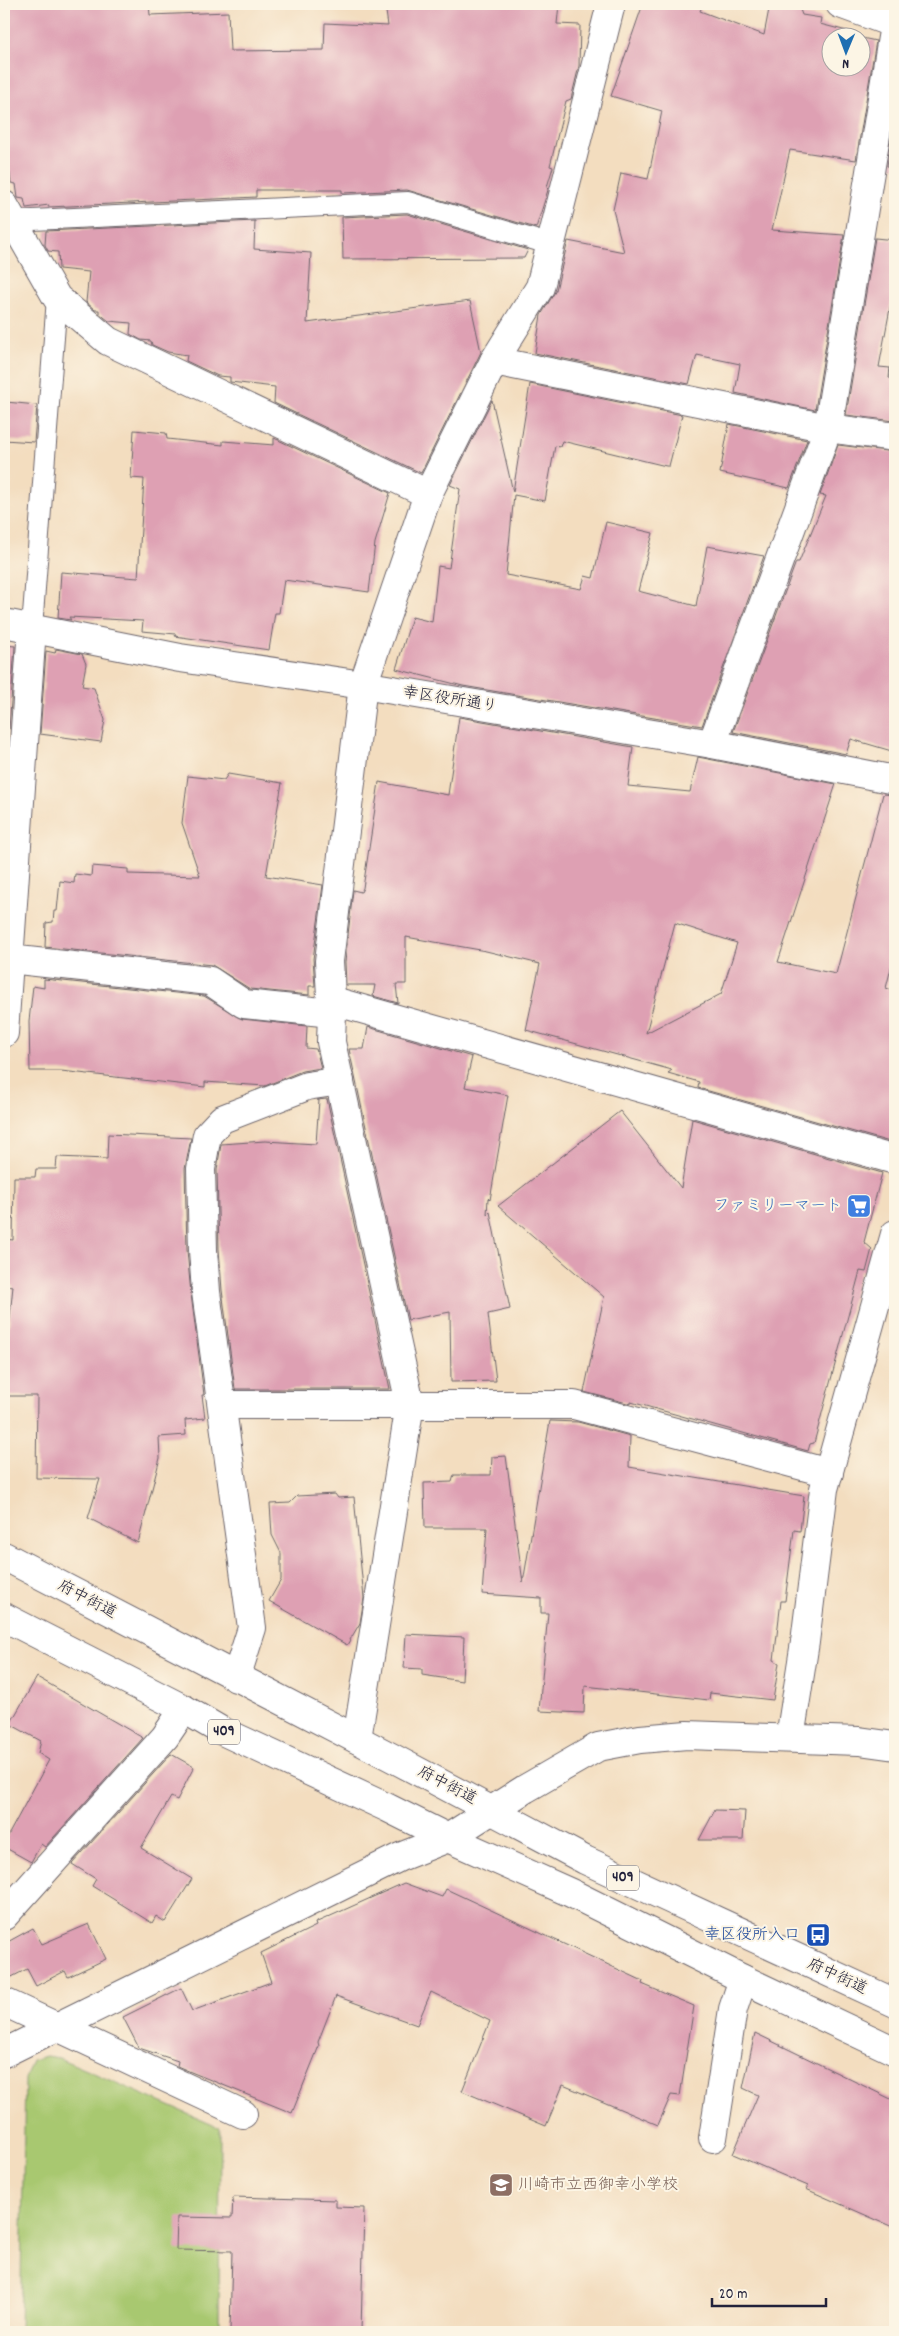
<svg xmlns="http://www.w3.org/2000/svg" width="899" height="2336" font-family="Dekko,'Klee One',sans-serif">
  <style>
    .green { fill: #a8c870; stroke: #657556 }
    .building { fill: #dea0b3; fill-rule: evenodd }
    .lines { fill: none; stroke-linecap: round; stroke-linejoin: round }
    .service-casing { stroke: #6b6369; stroke-width: 22 }
    .minor-casing { stroke: #6b6369; stroke-width: 30 }
    .tertiary-casing { stroke: #6b6369; stroke-width: 30 }
    .trunk-casing { stroke: #6b6369; stroke-width: 30 }
    .service { stroke: #fff; stroke-width: 20 }
    .minor { stroke: #fff; stroke-width: 28 }
    .tertiary { stroke: #fff; stroke-width: 28 }
    .trunk { stroke: #fff; stroke-width: 28 }
    .labels { text-anchor: middle; dominant-baseline: central; stroke-width: 4; stroke-linejoin: round; paint-order: stroke }
    .shield { fill: #fcf5e5; stroke: #63616e; stroke-width: 1 }
    .shield-label { font-size: 15px; font-weight: bold; fill: #22223b }
    .street-label { font-size: 16px; fill: #22223b; stroke: #fcf5e5 }
    .shop-label { font-size: 16px; fill: #366cbe; stroke: #fcf5e5; text-anchor: end }
    .transit-label { font-size: 16px; fill: #164399; stroke: #fcf5e5; text-anchor: end }
    .education-label { font-size: 16px; fill: #785e54; stroke: #fcf5e5; text-anchor: start }
  </style>
  <rect width="100%" height="100%" fill="#fcf5e5"/>
  <filter id="ink" filterUnits="userSpaceOnUse"><feTurbulence type="fractalNoise" baseFrequency=".02" numOctaves="2"/><feDisplacementMap in="SourceGraphic" scale="10" xChannelSelector="R" yChannelSelector="G"/><feConvolveMatrix kernelMatrix="1 2 1 2 8 2 1 2 1" color-interpolation-filters="sRGB"/></filter>
  <filter id="wash" filterUnits="userSpaceOnUse"><feTurbulence type="fractalNoise" baseFrequency=".0096" numOctaves="4" result="noise"/><feDisplacementMap in="SourceGraphic" scale="20" xChannelSelector="R" yChannelSelector="G"/><feGaussianBlur stdDeviation="1.12" result="paint"/><feColorMatrix in="noise" values="0 0 0 0 0 0 0 0 0 0 0 0 0 0 0 0 0 1.4 0 .05"/><feComposite in="paint" operator="in"/></filter>
  <g filter="url(#wash)">
    <rect width="100%" height="100%" fill="#f3ddbf"/>
    <!-- green -->
    <polygon class="green" points="46,2056 59,2058 220,2128 219,2332 20,2332 25,2080 32,2060"/>
    <g id="blocks">
      <!-- building -->
      <g class="building">
        <polygon points="4,4 149,4 150,15 228,12 230,51 324,50 325,23 388,26 385,4 559,4 557,24 580,25 579,66 571,99 566,101 550,166 553,167 547,187 548,190 536,228 407,190 342,193 342,190 256,190 256,197 48,207 49,205 26,208 24,199 18,198 16,184 11,183 9,167 4,158"/>
        <polygon points="643,4 703,4 700,11 764,35 770,4 798,4 802,15 821,18 820,24 851,32 850,35 860,38 832,38 832,68 862,68 862,38 876,41 856,160 790,150 772,230 844,235 815,410 735,393 740,364 697,355 689,384 535,353 541,315 556,290 568,241 624,252 613,210 621,173 648,179 662,111 611,96"/>
        <polygon points="895,114 895,167 887,166"/>
        <polygon points="407,214 528,250 524,258 343,259 342,217"/>
        <polygon points="255,221 254,249 311,253 307,323 470,301 481,352 421,473 274,403 275,387 230,382 230,377 218,376 186,361 187,355 168,352 152,345 151,341 141,340 130,334 131,323 109,321 99,313 99,310 95,310 86,302 89,272 59,269 58,252 48,251 45,245 46,231"/>
        <polygon points="875,238 895,240 895,303 891,303 879,367 890,368 889,378 895,379 895,421 846,415"/>
        <polygon points="530,384 682,415 669,466 666,466 562,441 560,447 555,446 545,501 514,495 506,575 581,589 585,576 593,578 606,522 653,533 638,591 696,606 707,546 764,556 702,726 463,686 396,669 412,617 432,622 438,566 449,568 460,489 450,485 492,400 513,492"/>
        <polygon points="6,402 37,405 34,442 4,440"/>
        <polygon points="729,424 807,440 789,488 720,473"/>
        <polygon points="134,430 166,433 167,439 223,445 223,441 274,445 274,438 390,493 375,543 369,592 284,580 279,613 275,613 269,650 175,636 176,634 142,631 143,621 69,617 71,620 58,618 61,572 138,578 144,479 131,478"/>
        <polygon points="838,445 895,452 895,752 851,739 846,754 733,732 796,562 799,562 826,496 820,495"/>
        <polygon points="4,645 15,646 9,729 4,729"/>
        <polygon points="56,649 82,654 86,664 82,686 94,688 105,720 101,742 40,734 46,651 55,653"/>
        <path d="M459 717 633 747 628 786 690 792 698 757 836 784 778 962 836 974 883 794 895 795V952L886 988 895 991V1122L890 1142 698 1088 699 1082 668 1073 672 1070 526 1030 540 964 486 951 406 937V984H396L398 1003 373 996 375 985H346L345 962 353 890 361 892 363 888 379 782 448 795ZM675 923 737 943 721 994 646 1033Z"/>
        <polygon points="228,774 282,783 266,876 323,885 313,959 315,986 309,986 309,995 250,989 212,965 45,947 46,923 53,922 54,911 57,911 60,881 74,883 75,874 91,876 92,866 128,869 128,874 200,876 182,823 188,776 224,780"/>
        <polygon points="44,979 204,996 242,1019 307,1026 306,1048 316,1049 321,1068 302,1071 265,1086 205,1082 205,1087 61,1071 30,1071 29,1021 33,986 44,988"/>
        <polygon points="368,1027 472,1057 465,1087 508,1095 490,1200 488,1198 487,1215 490,1212 510,1309 488,1314 496,1381 451,1382 450,1312 408,1320 349,1049 364,1049"/>
        <polygon points="327,1099 390,1389 235,1389 222,1290 219,1249 217,1170 221,1144 265,1141 316,1144 319,1100 317,1100"/>
        <polygon points="620,1111 681,1188 692,1119 882,1173 864,1242 872,1249 866,1272 860,1271 814,1443 810,1444 808,1451 631,1402 631,1404 584,1392 604,1297 498,1206"/>
        <polygon points="108,1134 191,1138 185,1169 187,1250 191,1294 204,1395 202,1395 205,1418 185,1420 186,1435 159,1437 160,1458 138,1543 88,1518 100,1479 36,1478 37,1396 4,1396 4,1376 13,1286 4,1285 4,1264 5,1239 13,1240 14,1177 35,1177 36,1169 56,1169 57,1157 107,1159"/>
        <polygon points="550,1421 578,1422 630,1436 629,1467 804,1496 800,1531 794,1530 785,1601 781,1601 774,1660 779,1663 773,1700 710,1693 709,1700 585,1686 584,1713 539,1711 548,1613 541,1613 541,1598 482,1594 487,1528 425,1528 424,1483 452,1482 454,1475 491,1475 492,1457 506,1456 523,1583"/>
        <polygon points="335,1494 338,1498 354,1497 364,1598 360,1623 347,1645 269,1601 281,1580 281,1553 272,1535 270,1504 290,1503 297,1496"/>
        <polygon points="406,1634 464,1637 462,1681 422,1675 422,1669 404,1668"/>
        <polygon points="37,1677 143,1738 45,1847 41,1844 31,1862 4,1847 4,1843 49,1760 38,1753 41,1741 10,1724"/>
        <polygon points="171,1754 194,1767 177,1800 171,1797 141,1848 192,1879 165,1922 156,1916 152,1923 92,1886 96,1879 72,1864"/>
        <polygon points="715,1810 745,1811 743,1840 699,1840"/>
        <polygon points="404,1883 442,1897 446,1889 643,1981 642,1984 694,2006 680,2096 671,2095 658,2125 563,2085 546,2126 462,2091 490,2021 431,1992 417,2025 336,1996 318,2042 319,2046 292,2113 191,2072 177,2066 178,2061 139,2048 123,2017 181,1988 192,2011 271,1982 261,1953 316,1926 315,1923"/>
        <polygon points="89,1924 106,1959 68,1977 65,1971 36,1986 27,1969 4,1981 4,1944 33,1928 42,1944"/>
        <polygon points="755,2033 895,2101 895,2228 806,2189 808,2186 733,2154 758,2095 743,2088"/>
        <polygon points="233,2197 336,2200 336,2207 364,2208 361,2332 230,2332 232,2251 176,2250 177,2217 232,2218"/>
      </g>
    </g>
  </g>
  <g filter="url(#ink)">
    <use href="#blocks" fill-opacity="0" stroke="#6b6369" stroke-width="1"/>
    <g class="lines">
      <defs>
        <g id="service">
          <polyline points="12,221 408,202 552,245"/>
          <polyline points="32,628 57,298"/>
        </g>
        <g id="minor">
          <polyline points="840,4 895,24"/>
          <polyline points="4,205 57,298 108,341 428,494"/>
          <polyline points="494,361 828,428 895,437"/>
          <polyline points="4,623 180,658 363,685 712,744 895,780"/>
          <polyline points="712,744 828,428 895,19"/>
          <polyline points="9,959 210,981 244,1004 332,1013"/>
          <polyline points="330,1000 895,1160"/>
          <polyline points="4,1033 32,628"/>
          <polyline points="222,1405 574,1405 829,1473"/>
          <polyline points="236,1678 252,1628 206,1292 203,1250 201,1169 207,1135 222,1119 307,1086 340,1081"/>
          <polyline points="790,1738 805,1642 824,1489 895,1234"/>
          <polyline points="357,1739 410,1404 331,1042 332,1013 329,961 363,685 428,494 494,361 540,287 611,4"/>
          <polyline points="4,1916 165,1737 184,1709"/>
          <polyline points="4,2002 243,2114"/>
          <polyline points="4,2053 400,1857 448,1838"/>
          <polyline points="713,2138 733,2009 743,1979"/>
        </g>
        <polyline id="tertiary" points="448,1838 525,1789 598,1747 640,1739 687,1735 859,1741 895,1746"/>
        <g id="trunk">
          <polyline points="4,1556 391,1757 585,1860 895,2003"/>
          <polyline points="4,1617 184,1709 220,1730 388,1808 448,1838 571,1893 743,1979 895,2051"/>
        </g>
      </defs>
      <!-- service casing -->
      <use href="#service" class="service-casing"/>
      <!-- minor casing -->
      <use href="#minor" class="minor-casing"/>
      <!-- tertiary casing -->
      <use href="#tertiary" class="tertiary-casing"/>
      <!-- trunk casing -->
      <use href="#trunk" class="trunk-casing"/>
      <!-- service -->
      <use href="#service" class="service"/>
      <!-- minor -->
      <use href="#minor" class="minor"/>
      <!-- tertiary -->
      <use href="#tertiary" class="tertiary"/>
      <!-- trunk -->
      <use href="#trunk" class="trunk"/>
    </g>
  </g>
  <!-- icons -->
  <defs>
    <symbol id="supermarket-square" viewBox="-11 -11 22 22"><rect x="-9" y="-9" width="18" height="18" rx="4" fill="#3f7fe0" stroke="#fcf5e5"/><path d="M-6-5.5h2.5l.6 2H6L4.5 2H-2.5L-4.4-4H-6ZM-1.5 3.2a1.3 1.3 0 1 0 .1 0ZM3 3.2a1.3 1.3 0 1 0 .1 0Z" fill="#fff"/></symbol>
    <symbol id="bus-square" viewBox="-11 -11 22 22"><rect x="-9" y="-9" width="18" height="18" rx="4" fill="#1a4fb4" stroke="#fcf5e5"/><path d="M-5-6H5V4H4V6H2V4H-2V6H-4V4H-5ZM-3.5-4V0h7V-4ZM-3.5 1.2v1.5H-2V1.2ZM2 1.2v1.5H3.5V1.2Z" fill="#fff"/></symbol>
    <symbol id="school-square" viewBox="-11 -11 22 22"><rect x="-9" y="-9" width="18" height="18" rx="4" fill="#8d6e63" stroke="#fcf5e5"/><path d="M0-5L7-2L0 1L-7-2ZM-4 1L0 2.5L4 1V4Q0 6-4 4Z" fill="#fff"/></symbol>
  </defs>
  <g fill-rule="evenodd">
    <use href="#supermarket-square" x="845" y="1192" width="28" height="28"/>
    <use href="#bus-square" x="804" y="1921" width="28" height="28"/>
    <use href="#school-square" x="487" y="2171" width="28" height="28"/>
  </g>
  <g class="labels">
    <!-- shield labels -->
    <g class="shield">
      <rect x="208" y="1719.5" width="32" height="25" rx="4"/>
      <rect x="607" y="1865.5" width="32" height="25" rx="4"/>
    </g>
    <g class="shield-label">
      <text x="224" y="1732">409</text>
      <text x="623" y="1878">409</text>
    </g>
    <!-- street labels -->
    <g class="street-label">
      <text transform="translate(450 700) rotate(9)">幸区役所通り</text>
      <text transform="translate(87 1600) rotate(28)">府中街道</text>
      <text transform="translate(447 1786) rotate(28)">府中街道</text>
      <text transform="translate(837 1977) rotate(25)">府中街道</text>
    </g>
    <!-- shop labels -->
    <g class="shop-label">
      <text x="842" y="1206">ファミリーマート</text>
    </g>
    <!-- transit labels -->
    <g class="transit-label">
      <text x="800" y="1935">幸区役所入口</text>
    </g>
    <!-- education labels -->
    <g class="education-label">
      <text x="518" y="2185">川崎市立西御幸小学校</text>
    </g>
  </g>
  <!-- margin -->
  <rect width="899" height="2336" fill="none" stroke="#fcf5e5" stroke-width="20"/>
  <!-- north arrow -->
  <g transform="translate(846 52) rotate(181)"><circle r="24" fill="#fcf5e5" stroke="#a5a1a1"/>
  <path d="M0-4L9 19L0 12L-9 19Z" fill="#1f6fb2"/>
  <text y="-8" font-size="14" font-weight="bold" text-anchor="middle" fill="#22223b">N</text>
  </g>
  <!-- scale -->
  <path d="M712 2298v8h114v-8" fill="none" stroke="#22223b" stroke-width="2.5"/>
  <text x="719" y="2298" font-size="15" fill="#22223b" stroke="#fcf5e5" stroke-width="4" paint-order="stroke">20 m</text>
</svg>
